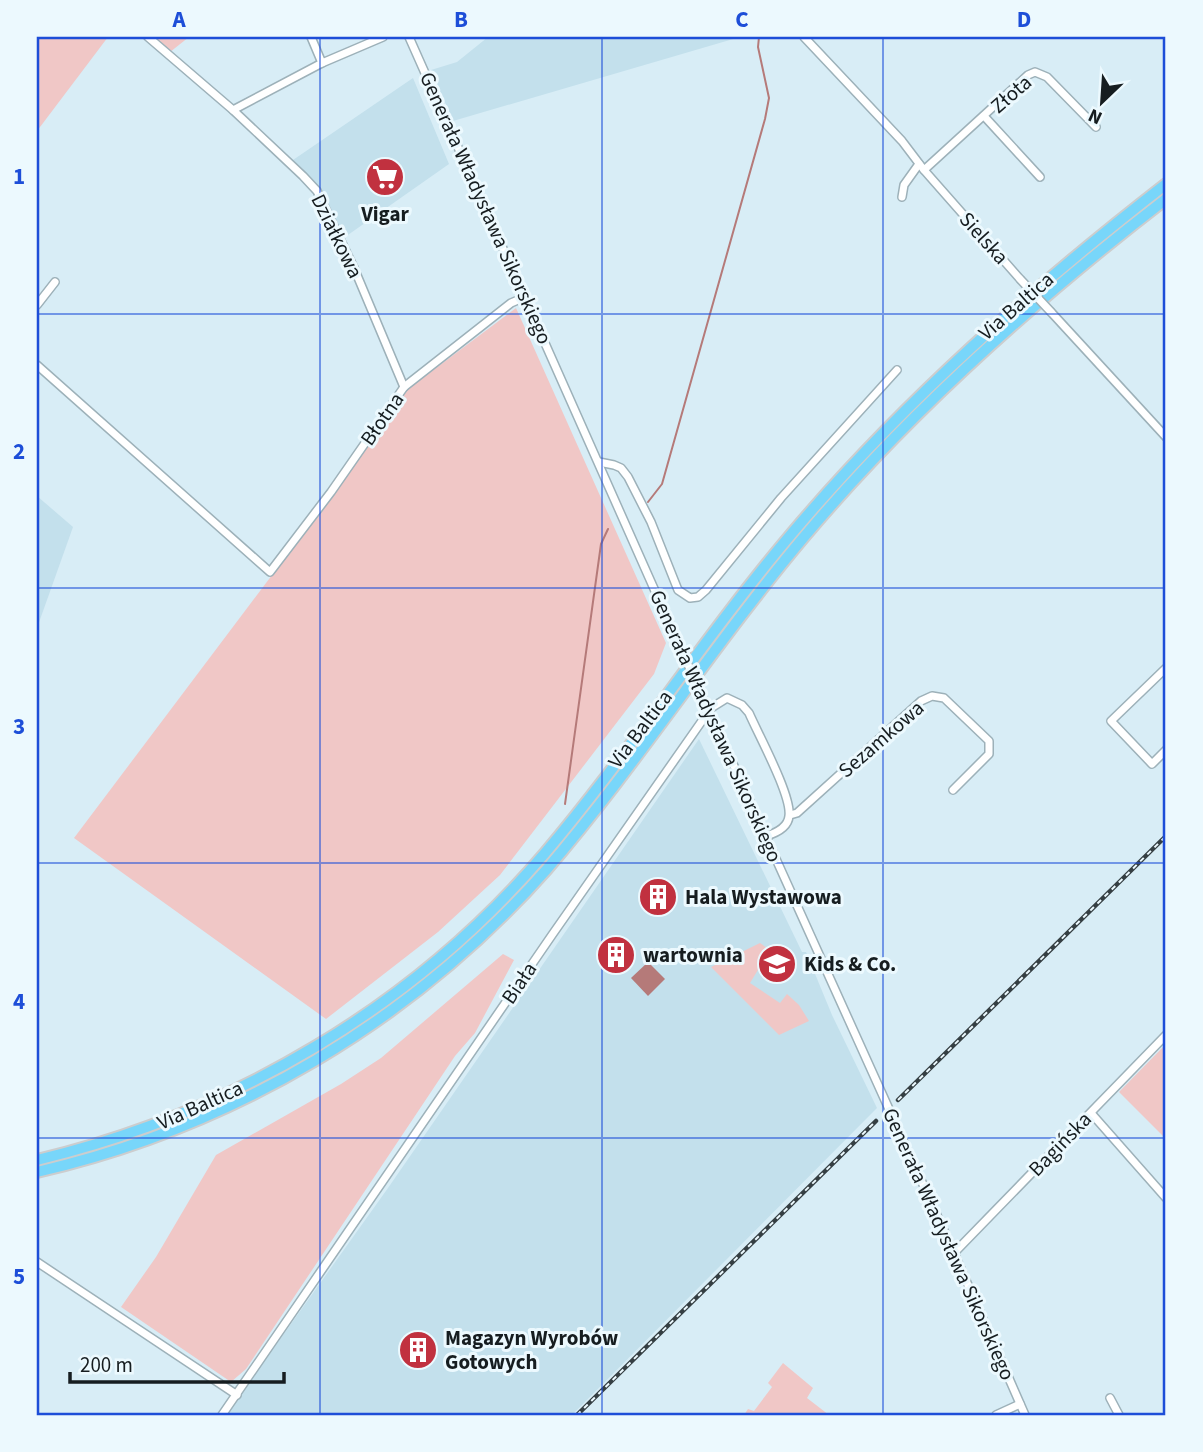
<svg xmlns="http://www.w3.org/2000/svg" width="1203" height="1452" font-family="'Source Sans 3',sans-serif">
  <style>
    .built { fill: #c3e0ec }
    .green { fill: #f0c7c6 }
    .water { fill: #b57a79 }
    .lines { fill: none; stroke-linecap: round; stroke-linejoin: round }
    .stream { stroke: #b57a79; stroke-width: 2 }
    .minor-casing { stroke: #9db1b9; stroke-width: 10 }
    .highway-casing { stroke: #cccdce; stroke-width: 14 }
    .minor { stroke: #fff; stroke-width: 7 }
    .highway { stroke: #78d6fa; stroke-width: 10 }
    .rail-casing { stroke: #353f43; stroke-width: 4.5 }
    .rail { stroke: #ecf9fe; stroke-width: 2; stroke-dasharray: 5; stroke-linecap: butt }
    .minor-bridge-casing { stroke: #9db1b9; stroke-width: 10; stroke-linecap: butt }
    .minor-bridge { stroke: #fff; stroke-width: 7 }
    .grid { fill: none; stroke: #1d4ed8; stroke-width: 2; stroke-opacity: 0.55 }
    .labels { text-anchor: middle; dominant-baseline: central; stroke-width: 6; stroke-linejoin: round; paint-order: stroke }
    .street-label { font-size: 21px; fill: #161d20; stroke: #ecf9fe }
    .poi-label { font-size: 21px; font-weight: bold; fill: #161d20; stroke: #ecf9fe; text-anchor: start }
    .neatline { fill: none; stroke: #1d4ed8; stroke-width: 2.5 }
    .grid-label { font-size: 23px; text-anchor: middle; font-weight: bold; fill: #1d4ed8 }
  </style>
  <rect width="100%" height="100%" fill="#d8edf6"/>
  <!-- built -->
  <g class="built">
    <polygon points="488,37 740,37 453,121 431,70 457,62"/>
    <polygon points="413,78 449,164 345,237 321,192 293,160"/>
    <polygon points="37,496 73,527 37,628"/>
    <polygon points="699,739 802,952 806,952 832,1015 877,1108 572,1415 226,1415 388,1188"/>
  </g>
  <!-- green -->
  <g class="green">
    <polygon points="37,37 108,37 37,131"/>
    <polygon points="153,37 189,37 170,52"/>
    <polygon points="516,308 666,643 654,674 500,875 438,932 326,1019 74,838 345,478 408,389"/>
    <polygon points="760,943 770,950 750,983 780,1003 787,994 799,1005 809,1021 779,1035 711,967"/>
    <polygon points="503,954 514,960 475,1033 455,1056 246,1369 231,1382 121,1307 156,1257 216,1155 341,1084 381,1058"/>
    <polygon points="1166,1044 1166,1139 1119,1092"/>
    <polygon points="783,1363 813,1388 807,1398 829,1415 744,1415 748,1409 754,1411 772,1387 768,1383"/>
  </g>
  <!-- water -->
  <polygon class="water" points="648,962 665,979 648,996 631,978"/>
  <g class="lines">
    <!-- stream -->
    <g class="stream">
      <polyline points="648,502 662,484 765,119 769,98 758,47 759,37"/>
      <polyline points="565,804 601,544 608,529"/>
    </g>
    <defs>
      <g id="minor">
        <polyline points="148,37 233,110 303,176 317,191 354,268 404,387"/>
        <polyline points="311,37 322,63"/>
        <polyline points="409,37 679,645"/>
        <polyline points="804,37 902,141 924,170 1020,279"/>
        <polyline points="233,110 322,63 383,37"/>
        <polyline points="984,116 1040,177"/>
        <polyline points="924,170 1028,75 1035,72 1047,77 1096,127"/>
        <polyline points="902,197 904,185 919,164"/>
        <polyline points="37,305 55,282"/>
        <polyline points="1051,312 1166,437"/>
        <polyline points="37,365 270,572 331,492 404,387 511,303 525,297"/>
        <polyline points="599,462 614,465 621,468 628,477 651,522 678,590 690,598 698,597 706,590 781,498 897,370"/>
        <polyline points="1166,668 1111,721 1152,764 1166,750"/>
        <polyline points="715,724 954,1253 1025,1415"/>
        <polyline points="790,815 797,813 921,701 932,696 944,698 989,741 989,754 953,790"/>
        <polyline points="1091,1113 1166,1198"/>
        <polyline points="954,1253 1166,1035"/>
        <polyline points="37,1262 237,1395"/>
        <polyline points="1110,1398 1119,1415"/>
        <path d="M222 1415 552 935 711 708 727 698 742 705 749 713C758 734 792 796 789 816 788 828 776 833 766 836"/>
        <polyline points="996,1415 1020,1404"/>
      </g>
      <g id="highway">
        <path d="M37 1160C233 1113 414 1007 545 853 632 750 705 636 793 532 904 401 1031 289 1166 184"/>
        <path d="M37 1172C233 1127 414 1020 547 869 638 763 714 644 804 537 911 410 1035 300 1166 199"/>
      </g>
    </defs>
    <!-- minor casing -->
    <use href="#minor" class="minor-casing"/>
    <!-- highway casing -->
    <use href="#highway" class="highway-casing"/>
    <!-- minor -->
    <use href="#minor" class="minor"/>
    <!-- highway -->
    <use href="#highway" class="highway"/>
    <defs>
      <g id="rail">
        <polyline points="898,1100 1166,836"/>
        <polyline points="577,1415 876,1121"/>
      </g>
    </defs>
    <!-- rail casing -->
    <use href="#rail" class="rail-casing"/>
    <!-- rail -->
    <use href="#rail" class="rail"/>
    <defs>
      <g id="minor-bridge">
        <polyline points="1020,279 1051,312"/>
        <polyline points="679,645 715,724"/>
      </g>
    </defs>
    <!-- minor-bridge casing -->
    <use href="#minor-bridge" class="minor-bridge-casing"/>
    <!-- minor-bridge -->
    <use href="#minor-bridge" class="minor-bridge"/>
  </g>
  <!-- grid -->
  <path class="grid" d="M320 37V1415M602 37V1415M883 37V1415M37 314H1166M37 588H1166M37 863H1166M37 1138H1166"/>
  <!-- icons -->
  <defs>
    <symbol id="supermarket-disc" viewBox="-11 -11 22 22"><circle r="9.5" fill="#c1313f" stroke="#ecf9fe"/><path d="M-6-5.5h2.5l.6 2H6L4.5 2H-2.5L-4.4-4H-6ZM-1.5 3.2a1.3 1.3 0 1 0 .1 0ZM3 3.2a1.3 1.3 0 1 0 .1 0Z" fill="#fff"/></symbol>
    <symbol id="building-disc" viewBox="-11 -11 22 22"><circle r="9.5" fill="#c1313f" stroke="#ecf9fe"/><path d="M-4-6H4V6H1V3H-1V6H-4ZM-2.5-4.3h1.7v1.8h-1.7ZM.8-4.3h1.7v1.8H.8ZM-2.5-1h1.7V.8h-1.7ZM.8-1h1.7V.8H.8Z" fill="#fff"/></symbol>
    <symbol id="school-disc" viewBox="-11 -11 22 22"><circle r="9.5" fill="#c1313f" stroke="#ecf9fe"/><path d="M0-5L7-2L0 1L-7-2ZM-4 1L0 2.5L4 1V4Q0 6-4 4Z" fill="#fff"/></symbol>
  </defs>
  <g fill-rule="evenodd">
    <use href="#supermarket-disc" x="363" y="155" width="44" height="44"/>
    <use href="#building-disc" x="636" y="875" width="44" height="44"/>
    <use href="#building-disc" x="594" y="933" width="44" height="44"/>
    <use href="#school-disc" x="755" y="942" width="44" height="44"/>
    <use href="#building-disc" x="396" y="1328" width="44" height="44"/>
  </g>
  <g class="labels">
    <!-- street labels -->
    <g class="street-label">
      <text transform="translate(1011 94) rotate(-41)">Złota</text>
      <text transform="translate(486 208) rotate(66)">Generała Władysława Sikorskiego</text>
      <text transform="translate(337 236) rotate(64)">Działkowa</text>
      <text transform="translate(984 238) rotate(48)">Sielska</text>
      <text transform="translate(1016 306) rotate(-41)">Via Baltica</text>
      <text transform="translate(382 419) rotate(-55)">Błotna</text>
      <text transform="translate(716 726) rotate(66)">Generała Władysława Sikorskiego</text>
      <text transform="translate(640 729) rotate(-53)">Via Baltica</text>
      <text transform="translate(881 739) rotate(-41)">Sezamkowa</text>
      <text transform="translate(519 983) rotate(-56)">Biała</text>
      <text transform="translate(200 1105) rotate(-24)">Via Baltica</text>
      <text transform="translate(1060 1144) rotate(-46)">Bagińska</text>
      <text transform="translate(949 1244) rotate(66)">Generała Władysława Sikorskiego</text>
    </g>
    <!-- poi labels -->
    <g class="poi-label">
      <text x="385" y="214" text-anchor="middle">Vigar</text>
      <text x="685" y="897">Hala Wystawowa</text>
      <text x="643" y="955">wartownia</text>
      <text x="804" y="964">Kids &amp; Co.</text>
      <text x="445" y="1338">Magazyn Wyrobów<tspan x="445" dy="24">Gotowych</tspan></text>
    </g>
  </g>
  <!-- border -->
  <rect width="1203" height="1452" fill="none" stroke="#ecf9fe" stroke-width="77"/>
  <!-- north arrow -->
  <g transform="translate(1102 102) rotate(205)" stroke="#ecf9fe" stroke-width="5" paint-order="stroke">
  <path d="M0-5L12 26L0 18L-12 26Z" fill="#161d20"/>
  <text y="-10" font-size="19" font-weight="bold" text-anchor="middle" fill="#161d20">N</text>
  </g>
  <!-- scale -->
  <path d="M70 1372v10h214v-10" fill="none" stroke="#161d20" stroke-width="3.5"/>
  <text x="80" y="1372" font-size="21" fill="#161d20" stroke="#ecf9fe" stroke-width="5" paint-order="stroke">200 m</text>
  <rect x="38" y="38" width="1126" height="1376" class="neatline"/>
  <g class="grid-label">
    <text x="179" y="27">A</text>
    <text x="461" y="27">B</text>
    <text x="742" y="27">C</text>
    <text x="1024" y="27">D</text>
    <text x="19" y="184">1</text>
    <text x="19" y="459">2</text>
    <text x="19" y="734">3</text>
    <text x="19" y="1009">4</text>
    <text x="19" y="1284">5</text>
  </g>
</svg>
